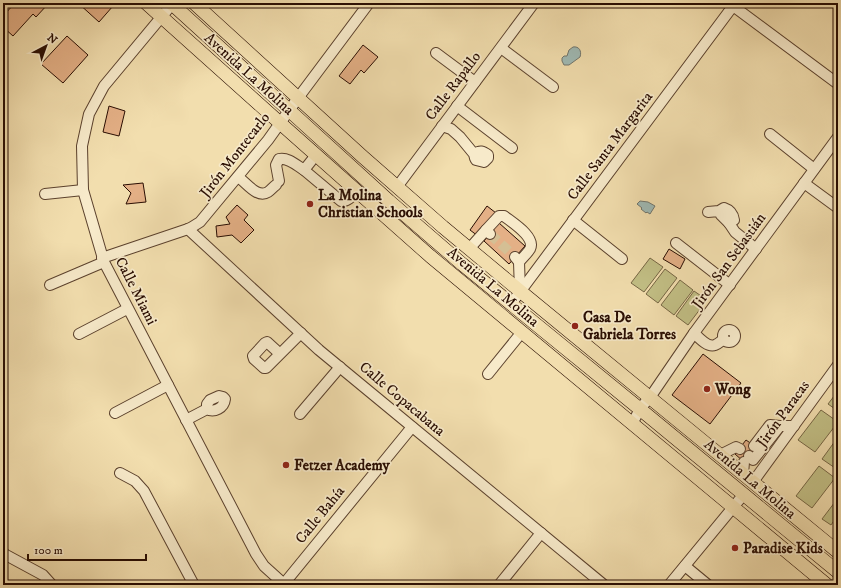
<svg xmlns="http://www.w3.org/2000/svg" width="841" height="588" font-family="'IM FELL DW Pica',serif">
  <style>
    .green { fill: #c2bf85; stroke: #766644 }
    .water { fill: #9fbab5; stroke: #70756d }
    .building { fill: #e4b086; stroke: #290d02 }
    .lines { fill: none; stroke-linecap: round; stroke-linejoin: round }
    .minor-tunnel { stroke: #d4bf94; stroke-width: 10; stroke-dasharray: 10 5; stroke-linecap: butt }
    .minor-casing { stroke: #5b412d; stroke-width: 12 }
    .major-casing { stroke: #290d02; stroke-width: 14 }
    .minor { stroke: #f7eaca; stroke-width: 10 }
    .major { stroke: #f2deae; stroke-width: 13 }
    .poi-dot { fill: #8f2418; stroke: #f7eaca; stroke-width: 1.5 }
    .labels { text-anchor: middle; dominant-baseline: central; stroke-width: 3.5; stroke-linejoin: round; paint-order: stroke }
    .street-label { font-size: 15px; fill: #290d02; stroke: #f7eaca }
    .poi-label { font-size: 15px; font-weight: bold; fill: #290d02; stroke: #f7eaca; text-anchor: start }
  </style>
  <rect width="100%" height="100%" fill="#f2deae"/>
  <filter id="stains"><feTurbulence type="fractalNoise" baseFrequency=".005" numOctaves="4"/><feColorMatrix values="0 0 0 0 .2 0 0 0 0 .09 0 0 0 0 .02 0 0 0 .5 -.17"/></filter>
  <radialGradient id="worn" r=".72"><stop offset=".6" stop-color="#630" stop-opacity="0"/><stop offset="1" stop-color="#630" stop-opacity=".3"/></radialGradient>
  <!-- green -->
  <g class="green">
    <polygon points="650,258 663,267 644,292 631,283"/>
    <polygon points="665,269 677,278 658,303 646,294"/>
    <polygon points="680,280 693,290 674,315 661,305"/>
    <polygon points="694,291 707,300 688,325 676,316"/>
    <polygon points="838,391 838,411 828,404"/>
    <polygon points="821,410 838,422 815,452 798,440"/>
    <polygon points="838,437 838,470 822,459"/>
    <polygon points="819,466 835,478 812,508 796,496"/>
    <polygon points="838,498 838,515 831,525 822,519"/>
  </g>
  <!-- water -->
  <g class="water">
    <path d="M573 47C579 46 582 51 580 57L569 65H564L562 61V58L564 56H567L569 50Z"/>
    <polygon points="640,201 648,202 655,206 650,214 647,212 646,213 641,209 642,208 637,204"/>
  </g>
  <!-- building -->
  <g class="building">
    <polygon points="15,3 48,4 36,17 33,14 13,36 3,27 3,16"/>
    <polygon points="78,3 110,3 113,6 99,22"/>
    <polygon points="67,36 88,55 63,83 41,64"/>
    <polygon points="363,45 378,57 364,73 361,70 350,84 339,76"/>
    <polygon points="109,106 125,111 119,136 103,132"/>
    <polygon points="143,183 146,202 126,204 131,193 123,185"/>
    <polygon points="237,205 248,215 244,220 254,230 241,243 232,235 217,237 216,226 230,224 226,217"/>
    <polygon points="487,206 496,213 478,236 470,230"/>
    <polygon points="499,223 525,246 509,264 484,241"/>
    <polygon points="669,249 685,259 680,269 663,259"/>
    <polygon points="703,354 741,383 710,424 672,395"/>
    <polygon points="746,440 756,447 744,462 735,454"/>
  </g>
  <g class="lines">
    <!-- minor-tunnel -->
    <polyline class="minor-tunnel" points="490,234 515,257"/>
    <defs>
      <g id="minor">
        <polyline points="173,3 104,86 89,114 82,146 83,190 104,262 256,554 264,566 285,585"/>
        <polyline points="729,3 838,84"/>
        <polyline points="501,48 553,87"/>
        <polyline points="436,53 475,82"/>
        <polyline points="457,106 512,148"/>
        <path d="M442 126 451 129 460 137 474 154 475 158 476 160 484 162 488 158V155C483 151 480 150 474 154"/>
        <polyline points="770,134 814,169"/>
        <path d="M304 170 341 201C348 202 352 196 356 191"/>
        <path d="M238 177C246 182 257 199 268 192 271 190 273 187 276 185"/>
        <path d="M279 181 276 165 279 159C288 157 296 165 304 170L316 155"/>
        <polyline points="804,183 838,208"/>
        <polyline points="397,187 534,3"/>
        <polyline points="45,194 83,190"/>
        <path d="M708 212 719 211 724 208C730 210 733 213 734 220L729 223 721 215 719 211"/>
        <polyline points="573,220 622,259"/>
        <polyline points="729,223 735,232 756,249"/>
        <polyline points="188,229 319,350 604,585"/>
        <path d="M486 230 499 216H504C513 223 536 237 530 249 527 254 522 258 519 262"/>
        <polyline points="676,243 730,285"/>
        <polyline points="469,249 486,230 490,234"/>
        <polyline points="515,257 519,262 520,291"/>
        <polyline points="102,258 188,229 192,227 200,222 268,140 298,98 369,3"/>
        <polyline points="50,285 104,262"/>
        <polyline points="511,304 733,6"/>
        <circle cx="729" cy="336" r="6"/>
        <path d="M694 333C699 338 708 348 715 345 718 344 721 341 724 339"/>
        <polyline points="79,334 127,309"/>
        <polyline points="279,353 267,342 265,343 253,356 254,359 264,368 266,368 301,333"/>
        <polyline points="488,374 522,332"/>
        <polyline points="115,413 168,385"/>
        <polyline points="300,414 340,367"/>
        <path d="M186 420 207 409C214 413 224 408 225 399L223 397 219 396 210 400 207 404V409"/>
        <polyline points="632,424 640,409 653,393 694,333 838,137"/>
        <polyline points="754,446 770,425 780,426"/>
        <polyline points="720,455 736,447 740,449"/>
        <polyline points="749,456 753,460 780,426 794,426"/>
        <polyline points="120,473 135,481 144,491 194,585"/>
        <polyline points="743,474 744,462"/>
        <polyline points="753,482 838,365"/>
        <polyline points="3,553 6,555 43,575 52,585"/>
        <polyline points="685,566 708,585"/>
        <polyline points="283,585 412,427"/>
        <polyline points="499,585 541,533"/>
        <polyline points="669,585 744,494"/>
      </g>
      <g id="major">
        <polyline points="146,3 280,123 430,256 827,585"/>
        <polyline points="171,3 389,201 462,264 646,414 838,572"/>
        <polyline points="194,3 363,157 443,227 520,291 838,552"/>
      </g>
    </defs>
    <!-- minor casing -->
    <use href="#minor" class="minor-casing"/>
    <!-- major casing -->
    <use href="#major" class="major-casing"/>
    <!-- minor -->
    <use href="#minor" class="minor"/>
    <!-- major -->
    <use href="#major" class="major"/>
  </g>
  <!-- markers -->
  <g class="poi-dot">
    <circle cx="310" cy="204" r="4"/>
    <circle cx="575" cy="326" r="4"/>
    <circle cx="707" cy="389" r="4"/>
    <circle cx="286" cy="465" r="4"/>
    <circle cx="735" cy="548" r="4"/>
  </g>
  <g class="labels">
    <!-- street labels -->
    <g class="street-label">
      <text transform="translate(249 74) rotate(42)">Avenida La Molina</text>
      <text transform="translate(453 86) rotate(-53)">Calle Rapallo</text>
      <text transform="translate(610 146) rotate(-53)">Calle Santa Margarita</text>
      <text transform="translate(235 155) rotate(-52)">Jirón Montecarlo</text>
      <text transform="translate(729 261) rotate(-54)">Jirón San Sebastián</text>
      <text transform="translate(493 287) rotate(40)">Avenida La Molina</text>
      <text transform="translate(136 291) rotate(63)">Calle Miami</text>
      <text transform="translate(402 399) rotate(40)">Calle Copacabana</text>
      <text transform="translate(783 414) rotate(-54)">Jirón Paracas</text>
      <text transform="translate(750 479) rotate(40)">Avenida La Molina</text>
      <text transform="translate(320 515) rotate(-51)">Calle Bahía</text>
    </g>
    <!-- poi labels -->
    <g class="poi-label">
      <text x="318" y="195">La Molina<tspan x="318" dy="17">Christian Schools</tspan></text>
      <text x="583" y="317">Casa De<tspan x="583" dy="17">Gabriela Torres</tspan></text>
      <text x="715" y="389">Wong</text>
      <text x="294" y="465">Fetzer Academy</text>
      <text x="743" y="548">Paradise Kids</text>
    </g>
  </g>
  <!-- margin -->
  <rect width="841" height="588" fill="none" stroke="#f2deae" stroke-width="16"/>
  <rect x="4" y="4" width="833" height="580" fill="none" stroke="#290d02" stroke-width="2"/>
  <rect x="8" y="8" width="825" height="572" fill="none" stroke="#290d02"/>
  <!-- north arrow -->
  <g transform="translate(46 46) rotate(41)" stroke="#f7eaca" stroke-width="3" paint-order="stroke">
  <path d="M0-3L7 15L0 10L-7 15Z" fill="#290d02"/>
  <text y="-6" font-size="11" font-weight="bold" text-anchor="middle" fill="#290d02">N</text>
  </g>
  <!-- scale -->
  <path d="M28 554v6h118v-6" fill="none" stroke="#290d02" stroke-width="2"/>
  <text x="34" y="554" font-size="12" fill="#290d02" stroke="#f7eaca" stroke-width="3" paint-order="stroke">100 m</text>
  <rect width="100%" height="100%" filter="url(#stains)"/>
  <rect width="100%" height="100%" fill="url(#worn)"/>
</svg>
